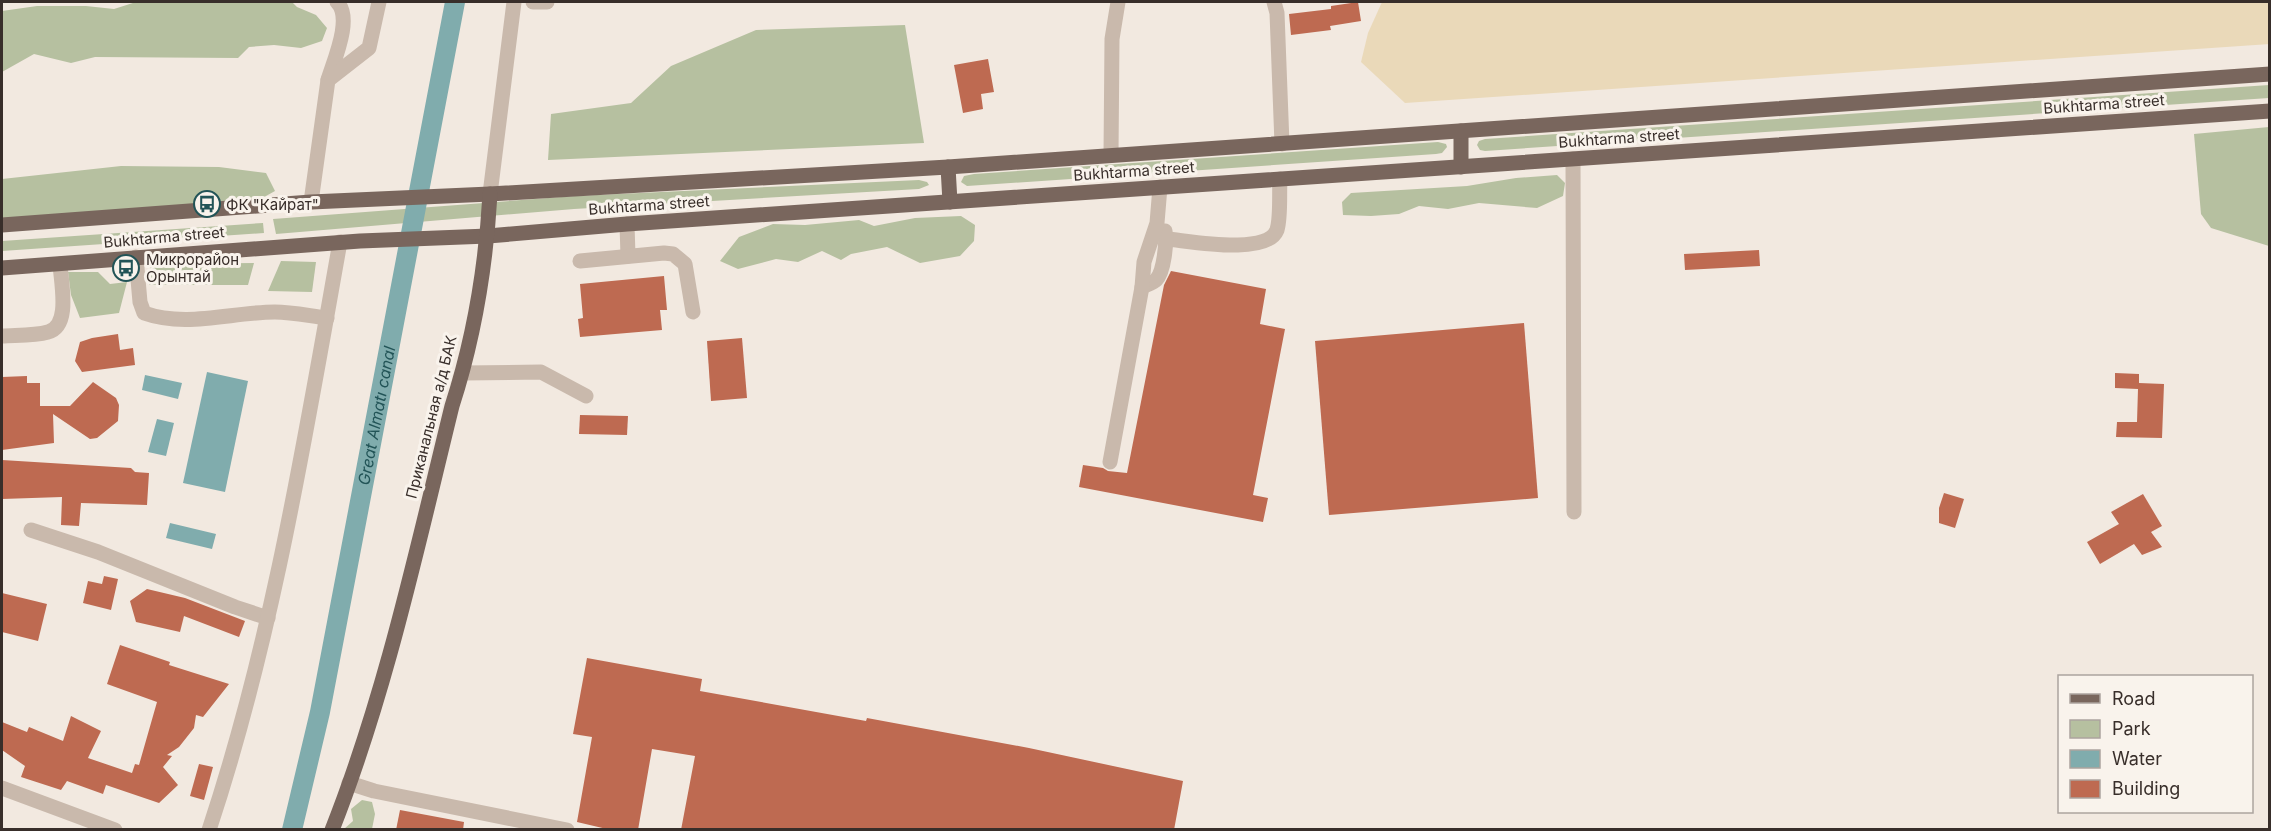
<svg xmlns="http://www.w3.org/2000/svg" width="2271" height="831" font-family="Inter,sans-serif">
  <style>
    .green { fill: #b6c0a0 }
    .sand { fill: #ead9b9 }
    .water { fill: #80acad }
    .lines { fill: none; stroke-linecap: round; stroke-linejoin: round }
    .canal { stroke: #80acad; stroke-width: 20 }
    .building { fill: #be6a51 }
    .minor { stroke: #c9b9ac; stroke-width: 15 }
    .major { stroke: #79665d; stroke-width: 15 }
    .labels { text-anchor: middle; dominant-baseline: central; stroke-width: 6; stroke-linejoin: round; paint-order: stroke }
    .street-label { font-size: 15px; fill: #382e2a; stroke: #f9f3ec }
    .poi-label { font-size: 15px; fill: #382e2a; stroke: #f9f3ec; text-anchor: start }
    .water-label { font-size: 16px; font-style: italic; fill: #225457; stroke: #f9f3ec }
  </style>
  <rect width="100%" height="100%" fill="#f2e9e0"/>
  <!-- green -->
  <g class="green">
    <polygon points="136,2 292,2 297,7 316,15 327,28 322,41 301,48 274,45 249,47 238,58 95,57 71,63 34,54 2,72 2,11 37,6 86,6 114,9"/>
    <polygon points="905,25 924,143 548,160 551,114 631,103 671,66 756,30"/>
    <polygon points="2269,85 2269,98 1485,151 1480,150 1477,145 1479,141 1485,139"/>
    <polygon points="2269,127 2270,127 2269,246 2211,228 2201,214 2194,134"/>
    <polygon points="1438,142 1446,144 1447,147 1442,153 1436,154 967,186 961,182 964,176 974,174"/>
    <polygon points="121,166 219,167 266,173 275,191 257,201 2,220 2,179"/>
    <polygon points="1557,175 1565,183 1563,196 1537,208 1479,203 1448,209 1419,206 1399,214 1371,216 1343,215 1342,202 1351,193 1467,186 1516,178"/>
    <polygon points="919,180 927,182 929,185 919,189 574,209 276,234 273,219 575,196"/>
    <polygon points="961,216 975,225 974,241 960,256 920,263 887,247 851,254 841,260 822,251 798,262 776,259 738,269 720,261 739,237 773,224 805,225 859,220 874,226 915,218"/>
    <polygon points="263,223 264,233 2,251 2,241"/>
    <polygon points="281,261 316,262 312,292 268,291"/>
    <polygon points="254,263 248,285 149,285 150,264"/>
    <polygon points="68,272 98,272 110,284 127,282 119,313 80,318 71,295"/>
    <polygon points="362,800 372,802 375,814 372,829 344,829 353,821 351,809"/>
  </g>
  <!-- sand -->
  <polygon class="sand" points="1382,2 2269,2 2270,44 1405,103 1361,62 1368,33"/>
  <!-- water -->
  <g class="water">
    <polygon points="207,372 248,381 225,492 183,483"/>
    <polygon points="145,375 182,383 178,399 142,390"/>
    <polygon points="157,419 174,423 166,456 148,452"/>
    <polygon points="170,523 216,534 212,549 166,538"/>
  </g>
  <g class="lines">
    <!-- canal -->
    <path class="canal" id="s1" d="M292 830 320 712 455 2"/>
  </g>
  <!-- building -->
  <g class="building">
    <polygon points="1358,2 1361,21 1330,26 1331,30 1291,35 1289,14 1331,9 1331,6"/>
    <polygon points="988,59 994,92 981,94 983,109 963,113 954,65"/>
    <polygon points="1759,250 1760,266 1685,270 1684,254"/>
    <polygon points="1171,271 1266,289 1260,324 1285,329 1253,495 1268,498 1263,522 1079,487 1083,465 1103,468 1108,471 1127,473 1164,285"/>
    <polygon points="664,276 667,310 660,310 662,330 580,337 578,319 583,318 580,284"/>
    <polygon points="1524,323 1538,498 1329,515 1315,341"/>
    <polygon points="118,334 120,350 133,348 135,365 82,372 75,361 80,342 92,338"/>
    <polygon points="742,338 747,398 711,401 707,341"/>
    <polygon points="2115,373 2139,374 2139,383 2164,384 2162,438 2116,437 2117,422 2137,422 2138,389 2115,388"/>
    <polygon points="27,376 27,383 40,383 40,406 70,406 93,382 116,398 119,405 118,421 97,438 90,439 53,414 54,443 2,450 2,377"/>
    <polygon points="580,415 628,416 627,435 579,434"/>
    <polygon points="2,460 131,468 135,472 149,473 147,505 81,503 79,526 61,525 62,497 2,499"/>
    <polygon points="1944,493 1964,499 1955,528 1939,523 1939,508"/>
    <polygon points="2143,494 2162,526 2151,532 2162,547 2142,555 2134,544 2100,564 2087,542 2119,524 2111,512"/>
    <polygon points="104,576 118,579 111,610 83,603 88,581 102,584"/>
    <polygon points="147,589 185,598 245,621 239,637 184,616 180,632 136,622 130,601"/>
    <polygon points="2,593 47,604 38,641 2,632"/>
    <polygon points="120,645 170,662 169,665 229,684 203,717 196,715 194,728 179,747 167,755 172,756 163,767 178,785 159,803 106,785 103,794 67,781 61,790 21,777 25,766 2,750 2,722 27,732 29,727 63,741 71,716 101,731 88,758 132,773 135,764 139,765 157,702 107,684"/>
    <polygon points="587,658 702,679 700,691 866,721 867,718 1029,748 1183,781 1174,830 681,830 695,756 652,749 638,830 611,830 577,822 592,737 573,734"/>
    <polygon points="199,764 213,767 204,800 190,796"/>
    <polygon points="400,810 464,822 463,830 396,830"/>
  </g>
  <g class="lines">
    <!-- minor -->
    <g class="minor">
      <polyline points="533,2 547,2"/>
      <polyline points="1274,2 1277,13 1282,144"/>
      <path d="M328 80C334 60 353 18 337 2"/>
      <polyline points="1111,154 1112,39 1118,2"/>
      <polyline points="1573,159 1574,512"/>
      <polyline points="490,194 514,2"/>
      <polyline points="311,202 328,80 369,48 379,2"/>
      <polyline points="627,224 628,256"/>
      <path d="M1167 239C1190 241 1267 256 1277 230 1281 217 1279 193 1280 179"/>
      <path d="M136 257 140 302 144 313C186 328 232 312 275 312 292 312 310 316 327 318"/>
      <polyline points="580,261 664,253 673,254 685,264 693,312"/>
      <path d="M1142 287C1146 285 1153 283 1156 280 1164 272 1167 242 1165 231"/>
      <path d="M2 336C16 335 34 336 48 332 71 326 61 283 60 264"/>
      <polyline points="463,373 541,372 586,396"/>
      <polyline points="1110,462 1142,287 1144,262 1157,223 1160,187"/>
      <polyline points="31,530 98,552 235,607 268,618"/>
      <polyline points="349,783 374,791 567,830"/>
      <polyline points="2,788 115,830"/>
      <path d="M209 830C272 641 305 438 340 242"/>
    </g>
    <!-- major -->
    <g class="major">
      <polyline points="948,167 950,202"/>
      <polyline points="1461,167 1461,131"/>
      <polyline points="2,225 311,202 490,194 948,167 2270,74"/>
      <polyline points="2,268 360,241 488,236 627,224 2270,111"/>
      <path d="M332 830C386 693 417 548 452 406 474 338 486 265 490 194"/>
    </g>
  </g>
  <!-- icons -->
  <defs>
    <symbol id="bus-ring" viewBox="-11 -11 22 22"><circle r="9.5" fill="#f9f3ec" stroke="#225457" stroke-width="1.5"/><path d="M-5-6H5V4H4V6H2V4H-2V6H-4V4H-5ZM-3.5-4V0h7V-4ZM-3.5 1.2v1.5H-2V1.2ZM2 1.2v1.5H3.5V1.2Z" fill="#225457"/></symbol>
  </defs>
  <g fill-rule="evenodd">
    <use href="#bus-ring" x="192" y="189" width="30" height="30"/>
    <use href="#bus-ring" x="111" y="253" width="30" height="30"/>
  </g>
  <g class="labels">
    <!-- street labels -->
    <g class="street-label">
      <text transform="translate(2104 104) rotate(-4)">Bukhtarma street</text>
      <text transform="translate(1619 138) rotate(-4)">Bukhtarma street</text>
      <text transform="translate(1134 171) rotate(-4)">Bukhtarma street</text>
      <text transform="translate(649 205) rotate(-4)">Bukhtarma street</text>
      <text transform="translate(164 237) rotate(-5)">Bukhtarma street</text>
      <text transform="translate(431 417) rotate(-76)">Приканальная а/д БАК</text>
    </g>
    <!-- poi labels -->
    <g class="poi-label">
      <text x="226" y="204">ФК "Кайрат"</text>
      <text x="146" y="259">Микрорайон<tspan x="146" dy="17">Орынтай</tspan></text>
    </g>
    <!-- water labels -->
    <g class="water-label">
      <text stroke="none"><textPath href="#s1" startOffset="423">Great Almatı canal</textPath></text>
    </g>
  </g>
  <!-- border -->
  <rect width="2271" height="831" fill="none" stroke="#382e2a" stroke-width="6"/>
  <!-- legend -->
  <rect x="2058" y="675" width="195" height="138" fill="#f9f3ec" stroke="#aca49e" stroke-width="1.5"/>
  <rect x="2070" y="694" width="30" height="9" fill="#79665d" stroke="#aca49e" stroke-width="1.5"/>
  <text x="2112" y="705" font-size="18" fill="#382e2a">Road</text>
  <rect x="2070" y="720" width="30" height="18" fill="#b6c0a0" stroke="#aca49e" stroke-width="1.5"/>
  <text x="2112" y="735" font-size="18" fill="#382e2a">Park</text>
  <rect x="2070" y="750" width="30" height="18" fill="#80acad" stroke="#aca49e" stroke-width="1.5"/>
  <text x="2112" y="765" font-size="18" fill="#382e2a">Water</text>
  <rect x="2070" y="780" width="30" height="18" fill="#be6a51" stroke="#aca49e" stroke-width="1.5"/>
  <text x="2112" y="795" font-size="18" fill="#382e2a">Building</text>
</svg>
